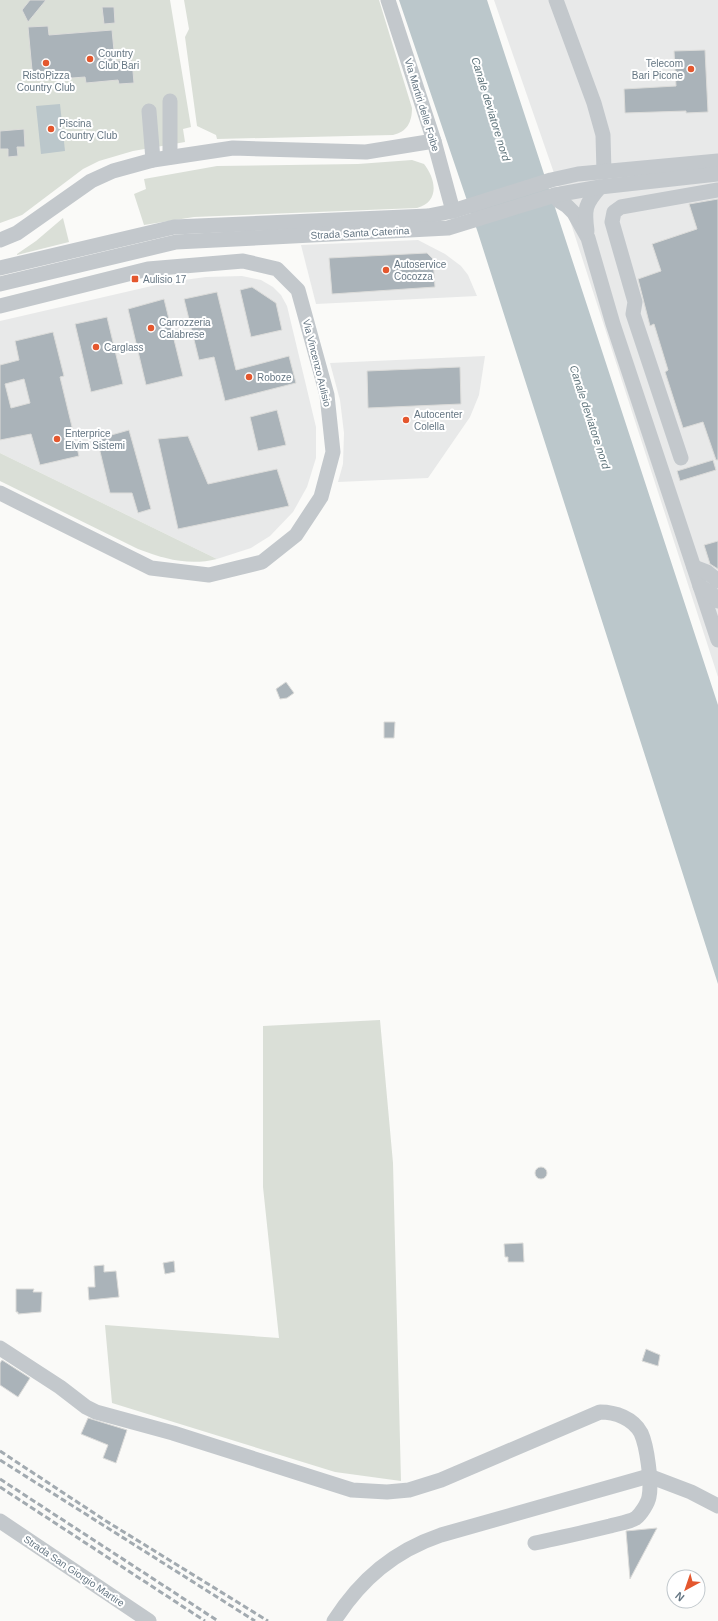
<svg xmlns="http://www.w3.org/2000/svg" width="718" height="1621" font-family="Helvetica,sans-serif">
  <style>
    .built { fill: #e8e9e9 }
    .green { fill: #dadfd7 }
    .water { fill: #bbc7cb }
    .building { fill: #aab3b9; stroke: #dcdcda; fill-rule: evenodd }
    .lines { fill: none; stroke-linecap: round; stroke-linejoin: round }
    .minor { stroke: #c3c8cc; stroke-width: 15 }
    .rail { stroke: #a2aab0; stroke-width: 3; stroke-dasharray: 6 3; stroke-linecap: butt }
    .poi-dot { fill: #e4572e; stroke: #fff; stroke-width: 1.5 }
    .labels { text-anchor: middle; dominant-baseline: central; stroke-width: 4; stroke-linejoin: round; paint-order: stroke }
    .poi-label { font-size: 10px; fill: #657683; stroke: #fff; text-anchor: start }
    .street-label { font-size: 10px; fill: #657683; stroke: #fff }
    .water-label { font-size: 11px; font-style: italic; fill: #60757c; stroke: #fff }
  </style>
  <rect width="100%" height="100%" fill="#fafaf8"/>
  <!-- built -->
  <g class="built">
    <polygon points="494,0 718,0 718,677 563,199"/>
    <polygon points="418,240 445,254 461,266 468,275 477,296 316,304 301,245"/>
    <polygon points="242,276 261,280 273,287 281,295 287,306 316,427 316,458 307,487 293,512 270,536 251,548 217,559 0,453 0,321 169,282 206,277"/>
    <polygon points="485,356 479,395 470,417 428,478 338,482 343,464 344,433 340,400 330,363"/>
  </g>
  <!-- green -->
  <g class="green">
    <polygon points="0,0 170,0 191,127 183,129 185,142 133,151 99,161 83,169 22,215 0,223"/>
    <path d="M184 0H379L412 108C412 122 407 132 393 135L217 139 216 135 197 126 185 37 189 29Z"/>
    <path d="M412 160 424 164C436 179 440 202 417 208L194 217 144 225 134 194 146 189 144 179 217 166 358 164Z"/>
    <polygon points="63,218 69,242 17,255 17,254 36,241"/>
    <path d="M0 453 217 559C189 566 164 559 138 549L0 481Z"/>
    <polygon points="380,1020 393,1163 401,1481 335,1472 112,1403 105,1325 279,1338 263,1187 263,1026"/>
  </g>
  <!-- water -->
  <g class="water">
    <polygon points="399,0 487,0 718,705 718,984 478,233"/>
    <polygon points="60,104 65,151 41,154 36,106"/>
  </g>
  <!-- building -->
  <g class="building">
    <polygon points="30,0 46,0 28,22 22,10"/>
    <polygon points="102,7 114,7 115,23 104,24"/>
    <polygon points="48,26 49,35 112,30 115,61 132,60 134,83 119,84 118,80 86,83 85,77 33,81 28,27"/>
    <polygon points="705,50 708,112 686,113 686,111 625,113 624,89 676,86 674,51"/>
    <polygon points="24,129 25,147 17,147 18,156 8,157 8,149 0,149 0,131"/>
    <polygon points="718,199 718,460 716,460 703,422 683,428 665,372 668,370 654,324 650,326 638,279 661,271 652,244 697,229 689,204"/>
    <polygon points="427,253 433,259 435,287 332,294 329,258"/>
    <polygon points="252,287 276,303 282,330 251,337 240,290"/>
    <polygon points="217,292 236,370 289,356 296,383 225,401 214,357 199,360 184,299"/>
    <polygon points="164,299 183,376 146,385 128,309"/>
    <polygon points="107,317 123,384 91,392 75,324"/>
    <path d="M53 332 64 376 60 377 79 456 40 465 31 434 0 440V365L19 360 15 341ZM24 379 30 403 11 408 5 384Z"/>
    <polygon points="460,367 461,404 368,408 367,371"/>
    <polygon points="277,410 286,445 258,451 250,417"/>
    <polygon points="129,430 151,509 138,513 132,493 110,493 97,439"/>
    <polygon points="188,436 208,484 277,469 289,506 178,529 158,439"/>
    <polygon points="713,460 716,470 680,481 677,471"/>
    <polygon points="718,541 718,569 710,564 704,545"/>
    <polygon points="286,682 294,693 287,698 280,699 276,689"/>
    <polygon points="384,722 395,722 394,738 384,738"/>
    <circle cx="541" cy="1173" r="6"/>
    <polygon points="523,1243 524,1262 508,1262 508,1257 505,1257 504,1244"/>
    <polygon points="174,1261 175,1272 165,1274 163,1263"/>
    <polygon points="104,1265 104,1272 116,1271 119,1297 89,1300 88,1287 95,1287 94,1266"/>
    <polygon points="16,1289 34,1289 33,1292 42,1292 41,1312 18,1314 18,1312 16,1312"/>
    <polygon points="646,1349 660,1355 658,1366 642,1361"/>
    <polygon points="2,1360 30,1378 18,1397 0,1385 0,1363"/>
    <polygon points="88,1418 127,1430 116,1463 103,1458 108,1445 81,1434"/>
    <polygon points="657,1528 630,1579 626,1531"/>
  </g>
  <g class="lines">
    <!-- minor -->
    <g class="minor">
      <polyline points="388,0 434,141 453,211"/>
      <polyline points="556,0 594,103 603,135 604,172"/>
      <polyline points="149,111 153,160"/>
      <polyline points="170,157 170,101"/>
      <polyline points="555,195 559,201 567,206 574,213 588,238 613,324 718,640"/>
      <path d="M587 231C584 209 585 204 600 187"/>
      <polyline points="0,240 17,233 91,181 113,171 153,160 233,148 366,152 434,141"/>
      <polyline points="0,268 174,227 428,216 453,211 551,180 578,174 718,161"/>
      <polyline points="0,284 176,242 448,228 555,195 600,187 718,174"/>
      <polyline points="0,306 148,269 243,261 277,269 298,290 327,395 333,452 321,497 296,535 262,562 209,575 151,568 0,493"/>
      <polyline points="681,458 633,314 635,302 612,222 614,212 621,207 718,190"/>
      <polyline points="694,567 707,572 718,581"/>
      <polyline points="700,586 711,593 718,601"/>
      <path d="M0 1348 60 1387 86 1407 96 1412 173 1433 352 1490 387 1492 409 1490 441 1480 600 1412C615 1412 633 1418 641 1433 647 1446 652 1483 649 1497 648 1503 641 1514 636 1518 630 1522 617 1524 610 1526 585 1532 560 1538 535 1543"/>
      <polyline points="0,1521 149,1621"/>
      <path d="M334 1621C361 1579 394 1551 441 1535L649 1476 691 1492 718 1506"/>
    </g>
    <!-- rail -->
    <g class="rail">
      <polyline points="0,1451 106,1521 268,1621"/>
      <polyline points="0,1460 255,1621"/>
      <polyline points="0,1479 218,1621"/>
      <polyline points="0,1487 205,1621"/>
    </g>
  </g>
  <!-- markers -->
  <g class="poi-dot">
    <circle cx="90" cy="59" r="4"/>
    <circle cx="46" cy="63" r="4"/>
    <circle cx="691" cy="69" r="4"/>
    <circle cx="51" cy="129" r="4"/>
    <circle cx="386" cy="270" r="4"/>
    <rect x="131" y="275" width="8" height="8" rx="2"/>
    <circle cx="151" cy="328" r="4"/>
    <circle cx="96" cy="347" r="4"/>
    <circle cx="249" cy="377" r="4"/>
    <circle cx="406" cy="420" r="4"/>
    <circle cx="57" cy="439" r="4"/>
  </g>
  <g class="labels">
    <!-- poi labels -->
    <g class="poi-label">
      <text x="98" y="53">Country<tspan x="98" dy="12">Club Bari</tspan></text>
      <text x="683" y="63" text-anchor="end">Telecom<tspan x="683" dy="12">Bari Picone</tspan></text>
      <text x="46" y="75" text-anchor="middle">RistoPizza<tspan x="46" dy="12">Country Club</tspan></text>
      <text x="59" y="123">Piscina<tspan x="59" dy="12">Country Club</tspan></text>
      <text x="394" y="264">Autoservice<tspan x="394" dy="12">Cocozza</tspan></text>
      <text x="143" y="279">Aulisio 17</text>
      <text x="159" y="322">Carrozzeria<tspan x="159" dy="12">Calabrese</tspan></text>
      <text x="104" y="347">Carglass</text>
      <text x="257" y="377">Roboze</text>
      <text x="414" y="414">Autocenter<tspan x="414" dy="12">Colella</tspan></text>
      <text x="65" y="433">Enterprice<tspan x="65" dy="12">Elvim Sistemi</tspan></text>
    </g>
    <!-- street labels -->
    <g class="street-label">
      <text transform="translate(422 105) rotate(73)">Via Martiri delle Foibe</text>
      <text transform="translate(360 233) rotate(-3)">Strada Santa Caterina</text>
      <text transform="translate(317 363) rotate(76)">Via Vincenzo Aulisio</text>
      <text transform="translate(74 1571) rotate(34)">Strada San Giorgio Martire</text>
    </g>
    <!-- water labels -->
    <g class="water-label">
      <text transform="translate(491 109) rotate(73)">Canale deviatore nord</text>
      <text transform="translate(590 417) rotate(72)">Canale deviatore nord</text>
    </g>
  </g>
  <!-- north arrow -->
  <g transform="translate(686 1589) rotate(220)"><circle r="19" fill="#ffffff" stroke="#c1c8cd"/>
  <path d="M0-3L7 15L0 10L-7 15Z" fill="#e4572e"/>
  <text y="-6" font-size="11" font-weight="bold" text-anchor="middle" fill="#657683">N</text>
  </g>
</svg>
